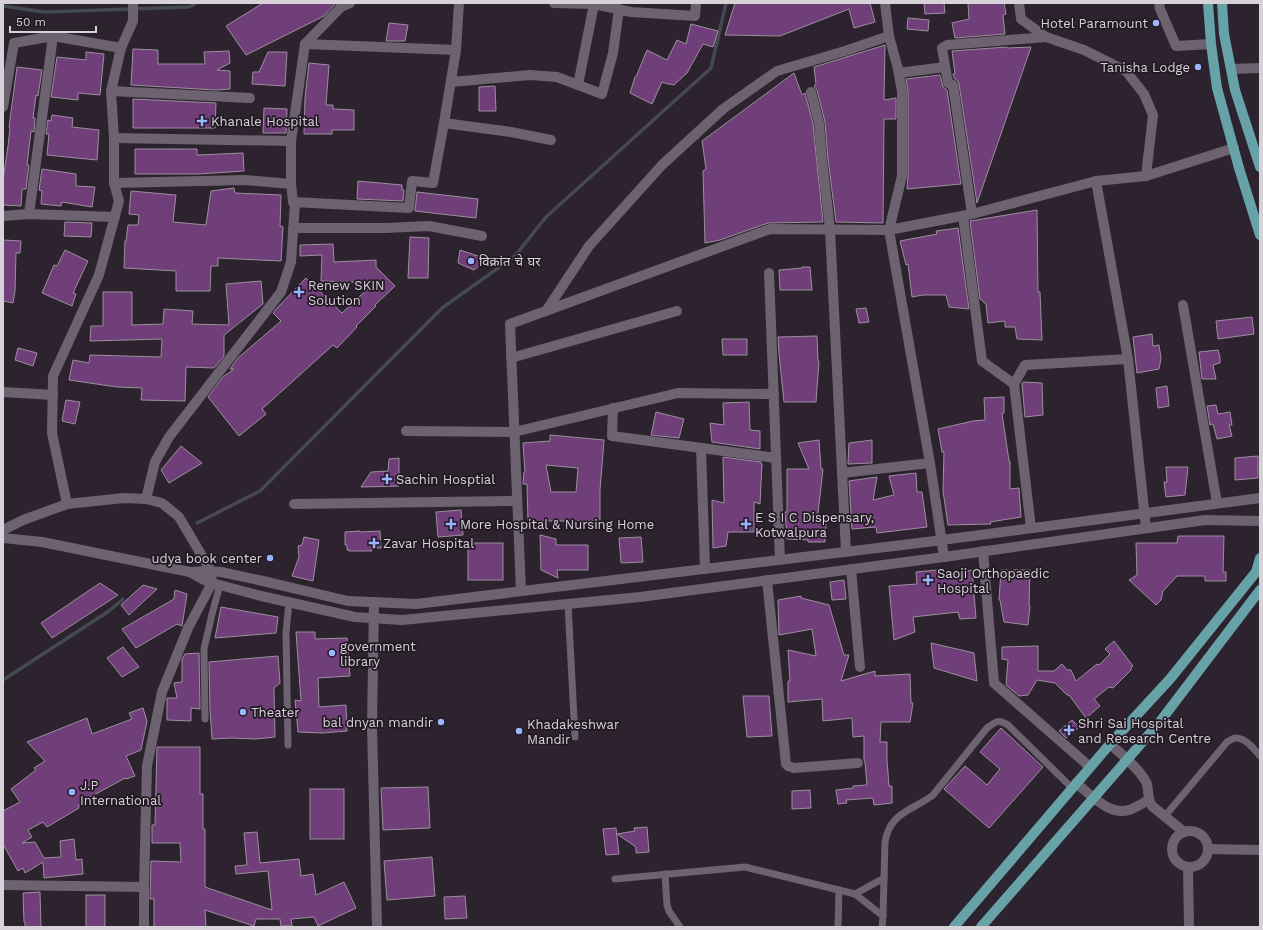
<svg xmlns="http://www.w3.org/2000/svg" width="1263" height="930" font-family="'Work Sans','Noto Sans Devanagari',sans-serif">
  <style>
    .lines { fill: none; stroke-linecap: round; stroke-linejoin: round }
    .stream { stroke: #434a50; stroke-width: 3.5 }
    .building { fill: #703e78; stroke: #9c909e; fill-rule: evenodd }
    .service { stroke: #6d626f; stroke-width: 7 }
    .minor { stroke: #6d626f; stroke-width: 10 }
    .tertiary { stroke: #6d626f; stroke-width: 10 }
    .primary { stroke: #66a2a7; stroke-width: 10 }
    .poi-dot { fill: #9ab5fd; stroke: #231924; stroke-width: 1.5 }
    .labels { text-anchor: middle; dominant-baseline: central; stroke-width: 3.5; stroke-linejoin: round; paint-order: stroke }
    .poi-label { font-size: 13px; fill: #d7d1d8; stroke: #231924; text-anchor: start }
  </style>
  <rect width="100%" height="100%" fill="#2c232e"/>
  <g class="lines">
    <!-- stream -->
    <g class="stream">
      <polyline points="3,6 44,12 189,7 196,3"/>
      <polyline points="197,523 260,491 442,308 515,256 546,217 711,68 726,3"/>
      <polyline points="3,680 109,611 123,599"/>
    </g>
  </g>
  <!-- building -->
  <g class="building">
    <polygon points="263,3 336,3 324,16 246,55 226,26"/>
    <polygon points="735,3 870,3 875,22 854,28 849,9 780,36 725,35"/>
    <polygon points="924,3 944,3 945,13 925,14"/>
    <polygon points="968,3 1004,3 1006,14 1003,15 1005,34 955,38 952,23 969,19"/>
    <polygon points="908,18 929,20 928,31 907,29"/>
    <polygon points="389,23 408,25 405,41 386,41"/>
    <polygon points="691,24 718,31 713,47 703,44 687,73 674,85 669,84 668,84 662,82 652,104 630,93 635,77 636,77 647,50 667,60 677,40 686,44"/>
    <polygon points="885,45 884,100 896,98 896,119 884,119 883,223 836,222 828,159 825,122 817,90 814,86 816,84 814,67"/>
    <polygon points="1007,47 1007,48 1031,47 977,203 959,84 958,81 954,78 953,74 955,74 952,51"/>
    <polygon points="133,49 158,50 158,64 205,64 204,52 229,51 230,63 217,70 230,71 230,89 216,90 131,85"/>
    <polygon points="86,52 104,54 100,95 78,93 78,100 51,97 57,57 86,60"/>
    <polygon points="268,52 287,52 285,86 252,84 253,72 259,72"/>
    <polygon points="309,63 329,65 326,105 333,105 333,109 354,110 354,130 332,130 332,134 304,134 305,98"/>
    <polygon points="17,67 42,70 38,96 36,95 33,118 35,118 34,132 31,131 27,165 29,165 26,189 23,189 22,190 21,206 3,205 3,180 8,146 10,128 9,127"/>
    <polygon points="794,73 802,95 805,93 813,124 823,222 768,223 720,240 705,243 703,171 706,169 702,141"/>
    <polygon points="940,75 943,87 947,90 961,184 907,189 908,176 908,91 906,79"/>
    <polygon points="495,86 496,111 479,111 479,87"/>
    <polygon points="133,99 216,103 215,128 133,128"/>
    <polygon points="264,108 287,109 286,133 263,133"/>
    <polygon points="52,115 73,118 72,127 99,130 97,160 47,155 49,134 46,134 48,120 51,121"/>
    <polygon points="135,149 197,149 197,155 243,153 244,171 198,174 135,174"/>
    <polygon points="42,169 76,174 76,186 95,187 92,207 62,202 61,206 41,204 42,191 39,190"/>
    <polygon points="358,181 402,185 402,190 404,190 403,201 357,199"/>
    <polygon points="234,188 235,193 281,195 280,226 283,227 281,261 218,258 218,266 211,266 210,291 176,291 176,271 124,268 125,241 126,241 128,225 138,225 139,215 129,214 131,191 176,195 173,222 206,225 211,191"/>
    <polygon points="417,192 478,199 476,218 415,211"/>
    <polygon points="1037,210 1038,292 1040,292 1042,340 1017,339 1015,327 1005,327 1005,321 988,323 986,304 980,299 970,221"/>
    <polygon points="65,222 92,223 91,237 64,236"/>
    <polygon points="958,228 969,309 949,307 946,295 923,295 912,297 908,264 906,265 900,241 937,234 936,231"/>
    <polygon points="410,237 429,238 428,278 408,278"/>
    <polygon points="3,240 21,241 20,253 16,253 15,291 13,303 3,301"/>
    <polygon points="333,244 334,262 376,260 376,267 395,286 375,305 376,306 356,326 357,327 337,348 333,345 262,409 266,414 239,436 208,397 223,377 234,369 230,369 238,358 281,321 273,313 277,308 306,278 342,313 374,283 321,281 322,255 300,256 300,245"/>
    <polygon points="65,250 88,261 73,293 76,294 72,306 42,293 54,265 57,266"/>
    <polygon points="460,250 487,259 474,270 458,263"/>
    <polygon points="802,267 810,267 812,290 780,290 779,270 802,268"/>
    <polygon points="261,281 263,304 224,335 224,356 214,368 186,367 185,401 141,400 142,388 117,387 69,380 73,360 89,363 90,355 161,357 162,339 90,341 91,326 103,326 103,292 132,292 132,325 163,324 164,309 193,311 192,324 229,325 226,284"/>
    <polygon points="866,308 869,322 859,323 856,309"/>
    <polygon points="1252,317 1254,334 1218,339 1216,321"/>
    <polygon points="1152,334 1153,346 1159,345 1161,358 1159,369 1137,373 1133,337"/>
    <polygon points="817,336 818,361 819,361 816,402 784,402 779,354 778,337"/>
    <polygon points="722,339 747,339 747,355 723,355"/>
    <polygon points="18,348 37,353 33,366 15,360"/>
    <polygon points="1218,350 1220,357 1220,363 1213,365 1216,379 1202,379 1199,352"/>
    <polygon points="1023,382 1042,383 1043,415 1025,417 1022,384"/>
    <polygon points="1167,386 1169,406 1158,408 1156,388"/>
    <polygon points="1004,397 1004,413 1002,413 1009,461 1010,461 1010,489 1019,488 1021,517 990,522 991,524 948,525 943,491 944,452 942,452 938,429 973,421 985,420 984,398"/>
    <polygon points="66,400 80,402 75,424 62,421"/>
    <polygon points="749,402 750,430 760,431 760,449 712,442 710,423 724,425 723,403"/>
    <polygon points="1216,405 1218,414 1230,412 1232,425 1229,425 1232,436 1217,439 1213,424 1210,425 1207,406"/>
    <polygon points="656,412 684,419 679,438 651,435"/>
    <path d="M550 435 604 440 600 490V521H528L527 484H523L524 472H525L523 443 550 441ZM546 465 578 468 576 492H551Z"/>
    <polygon points="819,440 821,469 823,469 817,522 826,522 825,542 808,542 808,540 787,539 785,512 787,512 787,469 809,469 798,443"/>
    <polygon points="872,440 872,463 848,464 849,443"/>
    <polygon points="181,446 202,463 169,483 161,470"/>
    <polygon points="1258,456 1258,478 1235,480 1235,458"/>
    <polygon points="723,457 761,462 761,464 762,464 760,504 754,502 754,532 728,532 726,546 713,548 712,500 724,503"/>
    <polygon points="399,458 399,486 361,487 371,472 388,471 389,459"/>
    <polygon points="1166,467 1188,467 1185,495 1166,497 1164,482 1167,482"/>
    <polygon points="916,473 917,492 922,492 927,527 877,533 876,527 852,529 849,481 877,477 873,500 894,495 889,476"/>
    <polygon points="461,510 463,535 438,537 436,512"/>
    <polygon points="360,531 360,532 380,531 381,548 371,548 372,551 349,551 349,550 347,550 347,545 345,545 345,532"/>
    <polygon points="540,535 556,539 556,545 588,545 588,570 557,570 558,578 541,570"/>
    <polygon points="1178,536 1224,536 1223,572 1226,572 1226,581 1205,581 1205,576 1177,576 1163,591 1161,600 1156,605 1129,580 1137,575 1136,543 1177,543"/>
    <polygon points="304,537 319,540 313,581 292,576 299,557 298,546 302,545"/>
    <polygon points="641,537 643,562 621,563 619,538"/>
    <rect x="468" y="543" width="35" height="37"/>
    <polygon points="937,570 938,578 972,570 976,618 960,619 958,612 913,617 915,632 894,640 889,586 917,584 916,572"/>
    <polygon points="1001,570 1030,570 1029,606 1030,606 1028,625 1004,622 1000,600 999,600"/>
    <polygon points="844,580 846,599 832,600 830,582"/>
    <polygon points="100,583 118,595 52,638 41,623"/>
    <polygon points="143,585 157,589 129,615 121,605"/>
    <polygon points="175,590 187,594 182,626 177,624 136,648 122,629 174,599"/>
    <polygon points="801,596 801,598 829,605 844,655 849,655 841,681 875,671 875,676 910,674 911,703 913,703 910,722 881,722 880,742 887,742 887,760 889,786 892,786 892,803 874,805 873,798 846,800 847,803 838,804 836,790 853,788 853,786 867,785 865,762 864,760 864,736 853,737 852,718 823,721 822,699 788,702 788,681 790,681 788,650 816,656 812,629 779,635 778,600"/>
    <polygon points="221,607 278,617 276,633 215,638"/>
    <polygon points="296,632 315,632 315,639 347,638 350,676 318,678 319,707 346,705 347,731 322,733 298,732 295,700 301,701"/>
    <polygon points="1114,641 1133,666 1131,668 1131,670 1113,688 1109,687 1094,699 1100,706 1086,718 1069,695 1067,695 1055,683 1037,680 1028,695 1019,696 1006,685 1008,660 1002,659 1002,647 1038,646 1038,671 1054,671 1062,664 1067,670 1071,670 1076,681 1097,664 1099,665 1110,654 1105,649"/>
    <polygon points="931,643 974,653 977,681 934,668"/>
    <polygon points="123,647 139,667 122,677 107,658"/>
    <polygon points="199,653 200,709 191,708 191,721 167,720 167,698 177,698 174,683 182,682 182,659 185,654"/>
    <polygon points="278,656 280,683 274,688 275,737 256,739 231,738 212,739 210,710 209,662"/>
    <polygon points="743,696 769,696 772,736 747,737"/>
    <polygon points="143,708 147,721 141,750 126,756 135,776 126,779 125,778 85,800 87,801 78,806 79,808 47,827 43,822 28,830 32,837 22,843 35,842 44,858 61,857 60,841 74,839 76,860 82,859 83,874 44,878 43,862 25,873 23,868 18,871 3,844 3,811 20,802 11,789 36,770 34,768 45,761 27,742 87,718 92,734 132,719 129,713"/>
    <polygon points="1072,720 1079,727 1066,738 1059,731"/>
    <polygon points="1001,728 1043,767 989,828 944,789 965,766 987,785 1000,769 980,752"/>
    <polygon points="157,747 200,747 200,794 203,794 203,829 205,829 205,887 272,910 268,871 236,874 235,866 247,865 244,833 257,832 260,863 299,859 301,876 313,874 316,895 344,882 356,908 318,926 314,917 291,919 292,926 281,926 280,919 256,919 254,926 205,910 206,927 154,927 154,899 150,899 151,861 181,862 180,843 152,843 152,825 155,825"/>
    <polygon points="428,787 430,828 383,830 381,788"/>
    <rect x="310" y="789" width="34" height="50"/>
    <polygon points="810,790 811,808 792,809 792,791"/>
    <polygon points="647,827 649,852 636,853 636,847 617,834 635,831 634,828"/>
    <polygon points="616,828 619,854 606,855 603,829"/>
    <polygon points="432,857 435,896 387,900 384,861"/>
    <polygon points="40,892 41,927 25,927 25,922 24,922 23,893"/>
    <rect x="86" y="895" width="19" height="32"/>
    <polygon points="465,896 467,918 445,919 444,897"/>
  </g>
  <g class="lines">
    <!-- service -->
    <g class="service">
      <polyline points="568,604 575,737"/>
      <polyline points="205,719 204,649 212,614 220,585"/>
      <polyline points="288,745 286,633 289,602"/>
      <path d="M1165 816 1227 742C1229 741 1233 738 1236 738 1246 738 1254 749 1260 756"/>
      <polyline points="665,874 667,905 669,911 680,927"/>
      <polyline points="615,879 745,867 855,894 883,916"/>
      <polyline points="855,894 884,878"/>
      <polyline points="838,927 839,890"/>
      <path d="M882 927 883 916 885 842C890 812 912 811 933 795L987 728C996 721 998 719 1008 725L1072 788"/>
    </g>
    <!-- minor -->
    <g class="minor">
      <polyline points="554,3 594,4 631,12 695,16 696,3"/>
      <polyline points="885,3 889,36 898,69 902,91 902,176 889,230 930,463 944,557"/>
      <polyline points="1019,3 1021,19 1046,37 1084,50 1126,71 1144,94 1153,115 1146,176"/>
      <polyline points="1159,3 1160,9 1176,46 1211,44"/>
      <polyline points="305,44 456,50"/>
      <polyline points="1231,69 1260,68"/>
      <polyline points="899,73 945,67"/>
      <polyline points="451,82 530,75 557,77 602,94 613,53 619,9"/>
      <polyline points="578,85 594,4"/>
      <polyline points="111,91 250,98"/>
      <polyline points="811,92 819,123 822,160 830,229 846,552"/>
      <polyline points="3,107 14,43 53,36 121,48"/>
      <polyline points="444,123 511,132 551,140"/>
      <polyline points="114,138 291,141"/>
      <polyline points="1096,181 1128,359 1146,528"/>
      <polyline points="114,183 245,180 291,184"/>
      <polyline points="293,202 409,208 412,181 433,183 444,123 456,50 459,3"/>
      <polyline points="29,214 53,36"/>
      <polyline points="972,214 953,85 948,83 942,48 947,45 1046,37"/>
      <polyline points="3,216 29,214 115,217"/>
      <polyline points="963,216 982,361 1014,384"/>
      <polyline points="293,228 386,228 429,226 482,236"/>
      <polyline points="769,273 780,560"/>
      <polyline points="1183,305 1217,503"/>
      <polyline points="546,311 589,246 662,165 723,109 777,71 845,51 889,36"/>
      <polyline points="511,358 677,311"/>
      <polyline points="3,392 53,395"/>
      <polyline points="613,408 612,436 776,458"/>
      <polyline points="406,431 514,432 678,393 774,394"/>
      <polyline points="701,448 705,569"/>
      <polyline points="842,473 930,463"/>
      <polyline points="146,499 155,462 169,437 281,292 291,262 295,203 293,202 291,184 291,141 305,44 341,7 350,3"/>
      <polyline points="67,504 52,433 53,376 99,275 119,201 114,183 114,138 111,91 121,48 133,21 133,3"/>
      <polyline points="294,504 517,501"/>
      <polyline points="1031,528 1014,384 1025,365 1128,359"/>
      <polyline points="983,551 994,683 1090,767"/>
      <polyline points="851,569 860,667"/>
      <polyline points="767,580 786,764 788,766 794,768 858,763"/>
      <polyline points="521,591 510,324 770,229 889,230 972,214 1096,181 1146,176 1234,148"/>
      <polyline points="374,602 372,726 377,927"/>
      <path d="M1110 744C1120 753 1142 771 1147 784 1149 792 1147 798 1152 806L1184 832"/>
      <path d="M1076 783C1090 794 1109 816 1129 810 1136 808 1142 803 1149 800"/>
      <circle cx="1190" cy="849" r="18"/>
      <polyline points="1208,849 1260,850"/>
      <polyline points="1188,867 1189,927"/>
      <polyline points="3,885 144,887"/>
      <polyline points="144,927 144,887 147,766 162,692 188,628 212,583 211,571"/>
    </g>
    <!-- tertiary -->
    <g class="tertiary">
      <polyline points="3,530 23,520 67,504 124,498 146,499 162,503 179,517 211,571"/>
      <polyline points="3,538 42,542 190,572 206,571 221,572 263,581 348,601 416,604 927,542 1260,498"/>
      <polyline points="190,572 202,579 212,583 261,596 355,617 402,620 640,597 944,557 1205,520 1260,521"/>
    </g>
    <!-- primary -->
    <g class="primary">
      <polyline points="1208,3 1211,44 1217,88 1239,168 1260,235"/>
      <polyline points="1222,3 1224,34 1235,90 1260,167"/>
      <polyline points="954,927 1110,744 1170,679 1256,572 1260,558"/>
      <polyline points="981,927 1159,723 1260,590"/>
    </g>
  </g>
  <!-- markers -->
  <g class="poi-dot">
    <circle cx="1156" cy="23" r="4"/>
    <circle cx="1198" cy="67" r="4"/>
    <path d="M200 115h4v4h4v4h-4v4h-4v-4h-4v-4h4z"/>
    <circle cx="471" cy="261" r="4"/>
    <path d="M297 286h4v4h4v4h-4v4h-4v-4h-4v-4h4z"/>
    <path d="M385 473h4v4h4v4h-4v4h-4v-4h-4v-4h4z"/>
    <path d="M449 518h4v4h4v4h-4v4h-4v-4h-4v-4h4z"/>
    <path d="M744 518h4v4h4v4h-4v4h-4v-4h-4v-4h4z"/>
    <path d="M372 537h4v4h4v4h-4v4h-4v-4h-4v-4h4z"/>
    <circle cx="270" cy="558" r="4"/>
    <path d="M926 574h4v4h4v4h-4v4h-4v-4h-4v-4h4z"/>
    <circle cx="332" cy="653" r="4"/>
    <circle cx="243" cy="712" r="4"/>
    <circle cx="441" cy="722" r="4"/>
    <path d="M1067 724h4v4h4v4h-4v4h-4v-4h-4v-4h4z"/>
    <circle cx="519" cy="731" r="4"/>
    <circle cx="72" cy="792" r="4"/>
  </g>
  <g class="labels">
    <!-- poi labels -->
    <g class="poi-label">
      <text x="1148" y="23" text-anchor="end">Hotel Paramount</text>
      <text x="1190" y="67" text-anchor="end">Tanisha Lodge</text>
      <text x="211" y="121">Khanale Hospital</text>
      <text x="479" y="261">विक्रांत चे घर</text>
      <text x="308" y="285">Renew SKIN<tspan x="308" dy="15">Solution</tspan></text>
      <text x="396" y="479">Sachin Hosptial</text>
      <text x="755" y="517">E S I C Dispensary,<tspan x="755" dy="15">Kotwalpura</tspan></text>
      <text x="460" y="524">More Hospital &amp; Nursing Home</text>
      <text x="383" y="543">Zavar Hospital</text>
      <text x="262" y="558" text-anchor="end">udya book center</text>
      <text x="937" y="573">Saoji Orthopaedic<tspan x="937" dy="15">Hospital</tspan></text>
      <text x="340" y="646">government<tspan x="340" dy="15">library</tspan></text>
      <text x="251" y="712">Theater</text>
      <text x="433" y="722" text-anchor="end">bal dnyan mandir</text>
      <text x="1078" y="723">Shri Sai Hospital<tspan x="1078" dy="15">and Research Centre</tspan></text>
      <text x="527" y="724">Khadakeshwar<tspan x="527" dy="15">Mandir</tspan></text>
      <text x="80" y="785">J.P<tspan x="80" dy="15">International</tspan></text>
    </g>
  </g>
  <!-- border -->
  <rect width="1263" height="930" fill="none" stroke="#d7d1d8" stroke-width="8"/>
  <!-- scale -->
  <path d="M10 26v6h86v-6" fill="none" stroke="#d7d1d8" stroke-width="2"/>
  <text x="16" y="26" font-size="12" fill="#d7d1d8" stroke="#231924" stroke-width="3" paint-order="stroke">50 m</text>
</svg>
